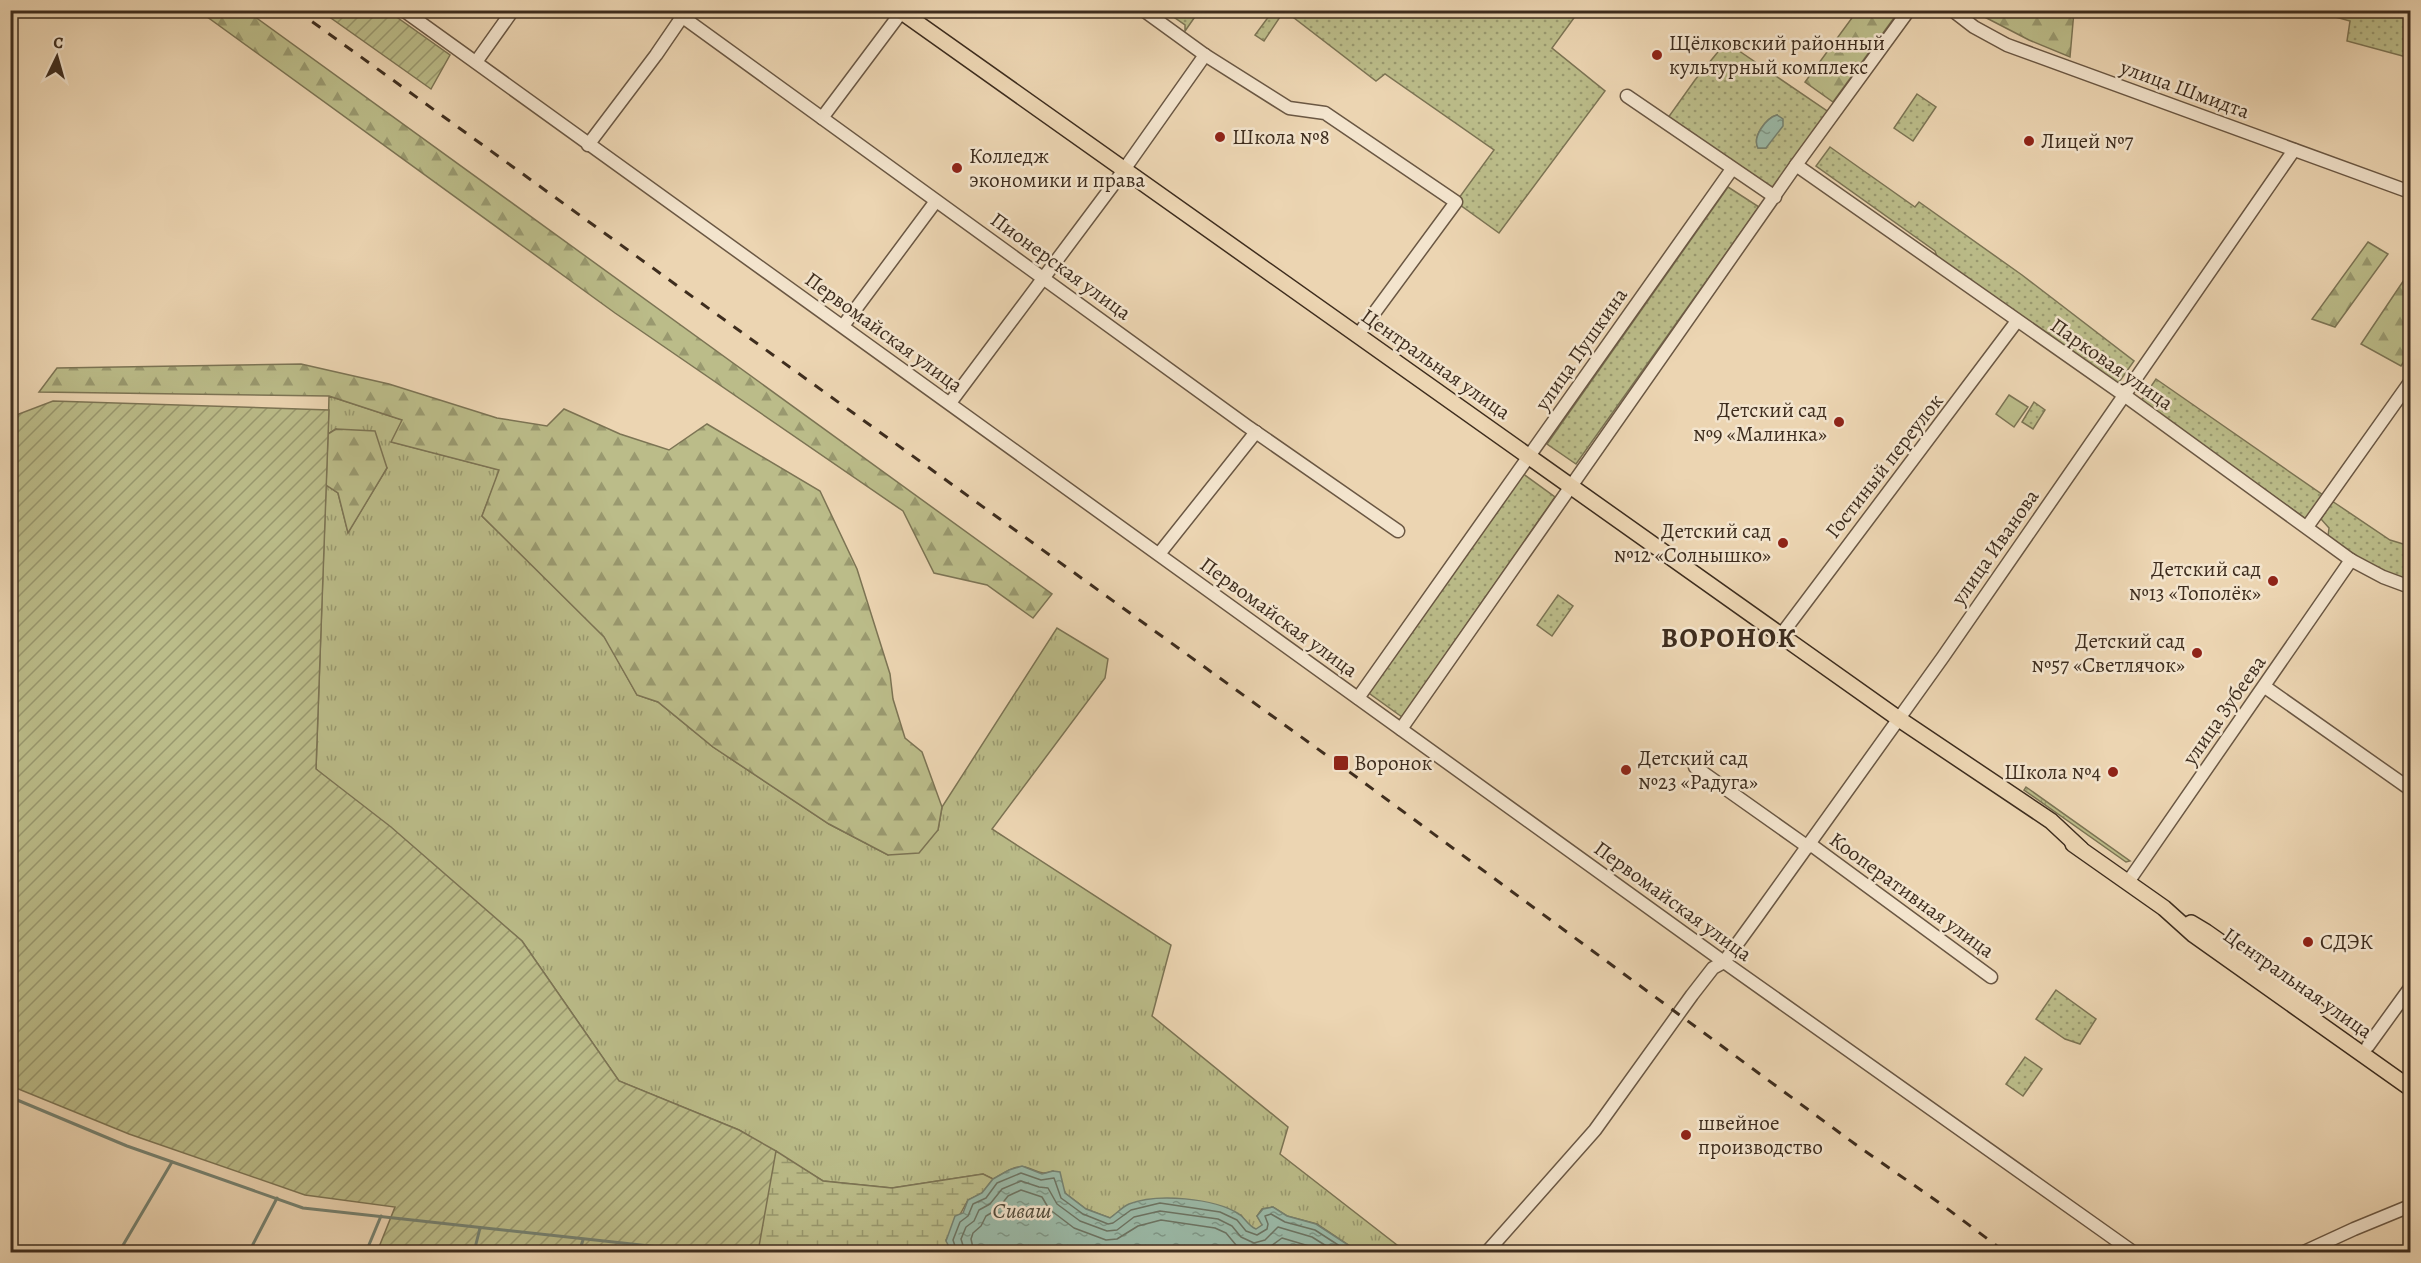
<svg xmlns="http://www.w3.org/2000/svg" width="2421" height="1263" font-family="Alegreya,serif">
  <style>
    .grass { fill: url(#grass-tufts); stroke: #7c7454; stroke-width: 1.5 }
    .forest { fill: url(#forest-firs); stroke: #7c7454; stroke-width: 1.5 }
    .wetland { fill: url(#wetland-marsh); stroke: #7c7454; stroke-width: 1.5 }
    .park { fill: url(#park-dots); stroke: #7c7454; stroke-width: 1.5; fill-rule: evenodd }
    .garden { fill: url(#garden-furrows); stroke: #7c7454; stroke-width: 1.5 }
    .pitch { fill: #bbbc89; stroke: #7c7454; stroke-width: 1.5 }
    .water { fill: url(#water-ripples); stroke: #758170; stroke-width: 1.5 }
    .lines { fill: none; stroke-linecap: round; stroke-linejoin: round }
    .shore { stroke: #6c7362; stroke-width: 1.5 }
    .stream { stroke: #758170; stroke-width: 3 }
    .minor-casing { stroke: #6a5743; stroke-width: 15 }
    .major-casing { stroke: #3e2d1e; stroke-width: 18 }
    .minor { stroke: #f3e4cd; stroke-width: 12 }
    .major { stroke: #ecd5b2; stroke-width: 15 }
    .rail { stroke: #3e2d1e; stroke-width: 3; stroke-dasharray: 10 10; stroke-linecap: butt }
    .poi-dot { fill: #8f2418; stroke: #f3e4cd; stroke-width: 2 }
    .labels { text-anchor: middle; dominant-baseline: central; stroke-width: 5; stroke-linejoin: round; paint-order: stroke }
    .poi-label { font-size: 21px; fill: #3e2d1e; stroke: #f3e4cd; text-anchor: start }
    .street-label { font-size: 21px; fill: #3e2d1e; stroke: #f3e4cd }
    .water-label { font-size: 22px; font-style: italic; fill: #504939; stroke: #f3e4cd }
    .district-label { font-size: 27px; font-weight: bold; letter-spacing: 1.5px; fill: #3e2d1e; stroke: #f3e4cd }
  </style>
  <defs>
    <pattern id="grass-tufts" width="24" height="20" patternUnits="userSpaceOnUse" patternTransform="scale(1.5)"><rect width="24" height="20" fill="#bbbc89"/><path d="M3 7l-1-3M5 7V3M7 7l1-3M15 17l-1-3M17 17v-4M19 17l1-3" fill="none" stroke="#99996f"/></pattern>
    <pattern id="forest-firs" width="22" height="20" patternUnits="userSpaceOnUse" patternTransform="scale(1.5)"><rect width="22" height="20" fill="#bbbc89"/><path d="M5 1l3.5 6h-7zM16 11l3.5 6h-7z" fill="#99996f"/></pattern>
    <pattern id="wetland-marsh" width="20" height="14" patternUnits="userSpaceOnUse" patternTransform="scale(1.5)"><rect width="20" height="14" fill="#bbbc89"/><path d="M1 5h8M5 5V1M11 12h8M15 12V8" fill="none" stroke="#99996f"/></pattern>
    <pattern id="park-dots" width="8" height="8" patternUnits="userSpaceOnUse" patternTransform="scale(1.5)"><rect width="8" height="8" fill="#bbbc89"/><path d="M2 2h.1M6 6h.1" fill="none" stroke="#99996f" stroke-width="1.8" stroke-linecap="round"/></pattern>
    <pattern id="garden-furrows" width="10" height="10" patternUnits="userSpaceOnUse" patternTransform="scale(1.5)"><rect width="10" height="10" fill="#bbbc89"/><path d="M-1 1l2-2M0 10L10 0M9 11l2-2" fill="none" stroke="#99996f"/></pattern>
    <pattern id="water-ripples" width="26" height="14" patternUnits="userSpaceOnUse" patternTransform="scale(1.5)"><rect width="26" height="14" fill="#9ab9a7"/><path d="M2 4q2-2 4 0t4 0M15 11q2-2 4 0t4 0" fill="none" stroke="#7f9787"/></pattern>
  </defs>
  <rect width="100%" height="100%" fill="#ecd5b2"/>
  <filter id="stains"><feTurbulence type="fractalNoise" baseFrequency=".00333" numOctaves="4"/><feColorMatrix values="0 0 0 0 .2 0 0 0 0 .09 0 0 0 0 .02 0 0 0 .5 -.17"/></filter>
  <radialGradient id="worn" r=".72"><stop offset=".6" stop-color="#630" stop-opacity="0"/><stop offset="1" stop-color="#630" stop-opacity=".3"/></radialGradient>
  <!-- grass -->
  <g class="grass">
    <path d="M329 396 403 420 392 442 500 470 482 516 605 637 637 695 658 702 713 747 829 824 888 855 938 830 942 807 1057 628 1108 659 1105 678 992 829 1171 945 1152 1016 1288 1127 1280 1154 1406 1252H1359L1317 1224 1287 1216 1273 1207 1262 1209 1257 1216 1263 1225 1256 1230 1249 1226 1241 1215 1128 1205 1110 1218 1086 1209 1065 1193 1053 1171C1038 1176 1038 1170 1025 1167 1014 1165 1002 1174 993 1179L983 1174 892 1188 823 1181 739 1130 619 1081 522 941 316 769 326 485 338 493 348 532 387 468 336 429 328 434Z"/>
    <polygon points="2026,787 2130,861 2126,862 2024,790"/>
  </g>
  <!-- forest -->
  <g class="forest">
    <polygon points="199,11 247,11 1052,594 1033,618 987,585 934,573 903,511 615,313"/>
    <polygon points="1857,11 1899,11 1833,102 1805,82"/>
    <polygon points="1973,11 2074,11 2070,57 2029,40"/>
    <polygon points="2368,242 2388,254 2335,327 2312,319"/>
    <polygon points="2408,274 2410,276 2410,352 2401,366 2361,344"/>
    <polygon points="301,364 389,384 497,418 547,426 564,409 620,434 669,450 707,424 820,491 857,569 890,674 893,699 905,738 922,752 942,807 938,830 919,853 888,855 829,824 713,747 658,702 637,695 604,637 482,516 499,470 391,442 402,420 329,396 39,392 57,368"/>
    <polygon points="336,429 375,431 387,468 348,533 338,493 326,485 328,434"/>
  </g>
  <!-- wetland -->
  <polygon class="wetland" points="776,1151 823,1181 892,1188 983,1174 993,1179 982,1193 968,1200 946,1240 952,1252 738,1252 741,1201"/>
  <!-- park -->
  <g class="park">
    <polygon points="1165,11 1199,11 1185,31 1185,25"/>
    <polygon points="1285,11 1579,11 1552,48 1605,91 1499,233 1456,202 1494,150 1385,74 1376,81"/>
    <polygon points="2314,11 2410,11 2410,58 2347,41 2350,21"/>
    <polygon points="1272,12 1280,17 1264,41 1255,35"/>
    <path d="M1726 42 1833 115 1775 197 1665 122 1695 80ZM1777 115 1766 148H1758C1752 137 1766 118 1777 115Z"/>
    <polygon points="1917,94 1936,107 1913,141 1894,128"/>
    <polygon points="1830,147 1915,207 1919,202 2022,275 2134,361 2117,385 1939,262 1935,251 1816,166"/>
    <polygon points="1728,187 1759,207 1576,464 1547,444"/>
    <polygon points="2156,379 2323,495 2306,519 2141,401"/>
    <polygon points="2034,402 2045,410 2033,429 2022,422"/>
    <polygon points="1522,473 1555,497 1402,717 1366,691"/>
    <polygon points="2332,501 2390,540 2410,546 2410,582 2380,572 2328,537 2329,528 2321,519"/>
    <polygon points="1558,595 1573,606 1552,636 1537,625"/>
    <polygon points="2056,990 2096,1019 2080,1044 2065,1039 2036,1019"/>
    <polygon points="2025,1057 2042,1069 2023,1096 2006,1084"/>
  </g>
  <!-- garden -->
  <g class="garden">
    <polygon points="321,11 388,11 450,55 431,89"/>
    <polygon points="53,401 329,410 316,769 391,827 522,941 619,1081 739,1130 776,1151 758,1252 377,1252 395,1207 305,1195 129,1134 11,1086 11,417"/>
  </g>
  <!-- pitch -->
  <polygon class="pitch" points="2009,395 2028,407 2014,427 1996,414"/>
  <!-- water -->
  <g class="water">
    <path d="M1777 115 1783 119V126L1766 148H1758C1752 137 1766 118 1777 115Z"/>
    <path d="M1022 1166 1042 1174 1053 1171 1060 1172 1065 1193 1086 1209 1110 1218C1116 1214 1122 1207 1129 1204 1157 1193 1214 1198 1239 1214 1246 1219 1248 1226 1256 1229L1262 1225 1257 1216 1263 1209 1273 1207 1287 1216 1316 1224 1359 1252H952L946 1241 955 1216 963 1213 968 1200 982 1193 993 1179 1009 1170Z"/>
  </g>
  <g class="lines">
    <!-- shore -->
    <g class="shore">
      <polyline points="957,1252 953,1240 960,1222 968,1216 973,1204 986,1198 997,1183 1021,1173 1041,1180 1054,1178 1061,1198 1083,1214 1108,1224 1113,1223 1131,1210 1160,1203 1220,1212 1237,1220 1246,1231 1257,1235 1267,1229 1268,1224 1265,1216 1271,1214 1285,1222 1315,1230 1349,1252"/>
      <polyline points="965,1252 961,1239 966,1227 974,1221 979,1210 990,1204 1002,1189 1021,1181 1039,1187 1048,1188 1057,1204 1080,1221 1107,1231 1117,1230 1134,1217 1160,1211 1218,1219 1232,1226 1241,1237 1254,1243 1265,1240 1278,1227 1312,1237 1336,1252"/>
      <polyline points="974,1252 971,1239 973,1233 981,1226 986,1216 998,1209 1008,1196 1021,1190 1042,1197 1049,1209 1074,1228 1106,1240 1117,1239 1138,1226 1161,1220 1215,1228 1226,1233 1236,1245 1253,1252 1267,1249 1282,1238 1309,1246 1319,1252"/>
    </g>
    <!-- stream -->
    <g class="stream">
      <polyline points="10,1097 127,1146 303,1208 705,1252"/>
      <polyline points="119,1252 172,1162"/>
      <polyline points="249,1252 277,1198"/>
      <polyline points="366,1252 381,1216"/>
      <polyline points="474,1252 480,1228"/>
      <polyline points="579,1252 583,1240"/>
      <polyline points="2399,1252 2410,1248"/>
    </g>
    <defs>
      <g id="minor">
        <polyline points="403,10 1724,962 2133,1252"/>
        <polyline points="673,10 1247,426 1398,531"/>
        <polyline points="1143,10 1205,55 1289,108 1325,113 1456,202 1358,335"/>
        <polyline points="1952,10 1974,27 2007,45 2410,192"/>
        <polyline points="476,62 513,10"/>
        <polyline points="1627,96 1775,197"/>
        <polyline points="822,118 903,10"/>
        <polyline points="588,145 656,55 682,17"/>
        <polyline points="1796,165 2124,395 2351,560 2383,577 2410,587"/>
        <polyline points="843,326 936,201"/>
        <polyline points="950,403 1116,181 1205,55"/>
        <polyline points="2307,527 2410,382"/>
        <polyline points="1159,554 1256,432"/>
        <polyline points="1781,635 2017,321"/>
        <polyline points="2265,687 2410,789"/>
        <polyline points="1358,698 1732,169"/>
        <polyline points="1401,729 1796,165 1909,10"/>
        <polyline points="1695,767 1808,847"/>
        <polyline points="1810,844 1991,977"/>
        <polyline points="2128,882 2351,560"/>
        <polyline points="2368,1046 2410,988"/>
        <polyline points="1487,1252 1595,1130 1692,995 1713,968 1724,962 1756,918 1943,657 2294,150"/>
        <polyline points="2304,1252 2354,1229 2410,1206"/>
      </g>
      <g id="major">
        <polyline points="899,10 1899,719 2051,821 2081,849"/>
        <polyline points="2073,844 2164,908 2194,935 2410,1088"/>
        <polyline points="2191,923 2206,932 2317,1010"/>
      </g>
    </defs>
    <!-- minor casing -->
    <use href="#minor" class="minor-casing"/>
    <!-- major casing -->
    <use href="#major" class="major-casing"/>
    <!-- minor -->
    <use href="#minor" class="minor"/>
    <!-- major -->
    <use href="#major" class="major"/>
    <!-- rail -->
    <polyline class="rail" points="296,10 1340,765 1859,1147 1941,1204 2005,1252"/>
  </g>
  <!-- markers -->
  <g class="poi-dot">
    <circle cx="1657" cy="55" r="6"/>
    <circle cx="1220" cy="137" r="6"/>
    <circle cx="2029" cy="141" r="6"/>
    <circle cx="957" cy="168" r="6"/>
    <circle cx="1839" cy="422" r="6"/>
    <circle cx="1783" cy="543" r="6"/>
    <circle cx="2273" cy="581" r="6"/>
    <circle cx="2197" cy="653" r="6"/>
    <rect x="1333" y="755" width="16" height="16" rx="3"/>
    <circle cx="1626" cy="770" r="6"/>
    <circle cx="2113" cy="772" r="6"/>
    <circle cx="2308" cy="942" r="6"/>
    <circle cx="1686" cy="1135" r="6"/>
  </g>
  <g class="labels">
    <!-- poi labels -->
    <g class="poi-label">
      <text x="1669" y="43">Щёлковский районный<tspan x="1669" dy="24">культурный комплекс</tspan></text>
      <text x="1232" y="137">Школа №8</text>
      <text x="2041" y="141">Лицей №7</text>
      <text x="969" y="156">Колледж<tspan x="969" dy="24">экономики и права</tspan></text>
      <text x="1827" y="410" text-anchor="end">Детский сад<tspan x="1827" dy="24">№9 «Малинка»</tspan></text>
      <text x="1771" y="531" text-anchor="end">Детский сад<tspan x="1771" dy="24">№12 «Солнышко»</tspan></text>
      <text x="2261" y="569" text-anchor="end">Детский сад<tspan x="2261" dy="24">№13 «Тополёк»</tspan></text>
      <text x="2185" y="641" text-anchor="end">Детский сад<tspan x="2185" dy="24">№57 «Светлячок»</tspan></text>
      <text x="1638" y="758">Детский сад<tspan x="1638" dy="24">№23 «Радуга»</tspan></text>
      <text x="1354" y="763">Воронок</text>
      <text x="2101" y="772" text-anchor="end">Школа №4</text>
      <text x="2320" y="942">СДЭК</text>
      <text x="1698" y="1123">швейное<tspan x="1698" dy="24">производство</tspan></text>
    </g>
    <!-- street labels -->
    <g class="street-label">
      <text transform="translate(2185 89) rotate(20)">улица Шмидта</text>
      <text transform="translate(1061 266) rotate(36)">Пионерская улица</text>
      <text transform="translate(884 332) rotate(36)">Первомайская улица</text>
      <text transform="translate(1581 349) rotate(-55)">улица Пушкина</text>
      <text transform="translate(1436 364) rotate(35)">Центральная улица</text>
      <text transform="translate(2112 364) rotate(35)">Парковая улица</text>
      <text transform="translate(1884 466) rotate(-52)">Гостиный переулок</text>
      <text transform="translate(1995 547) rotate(-55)">улица Иванова</text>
      <text transform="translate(1279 617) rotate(36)">Первомайская улица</text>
      <text transform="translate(2224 710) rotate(-55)">улица Зубеева</text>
      <text transform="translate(1912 895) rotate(36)">Кооперативная улица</text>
      <text transform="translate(1673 901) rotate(36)">Первомайская улица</text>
      <text transform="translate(2298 983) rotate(35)">Центральная улица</text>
    </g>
    <!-- water labels -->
    <g class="water-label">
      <text x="1022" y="1211">Сиваш</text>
    </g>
    <!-- district labels -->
    <g class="district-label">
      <text x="1729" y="638">ВОРОНОК</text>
    </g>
  </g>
  <!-- margin -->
  <rect width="2421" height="1263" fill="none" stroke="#ecd5b2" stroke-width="36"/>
  <rect x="12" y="12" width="2397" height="1239" fill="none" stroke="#3e2d1e" stroke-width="3"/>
  <rect x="18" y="18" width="2385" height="1227" fill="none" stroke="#3e2d1e" stroke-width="1.5"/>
  <!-- north arrow -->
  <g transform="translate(57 57) rotate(5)" stroke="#f3e4cd" stroke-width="4.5" paint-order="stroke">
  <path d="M0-4.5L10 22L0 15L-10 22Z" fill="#3e2d1e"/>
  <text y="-9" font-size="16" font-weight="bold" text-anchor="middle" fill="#3e2d1e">С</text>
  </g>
  <rect width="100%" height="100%" filter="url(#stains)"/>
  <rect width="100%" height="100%" fill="url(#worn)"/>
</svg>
